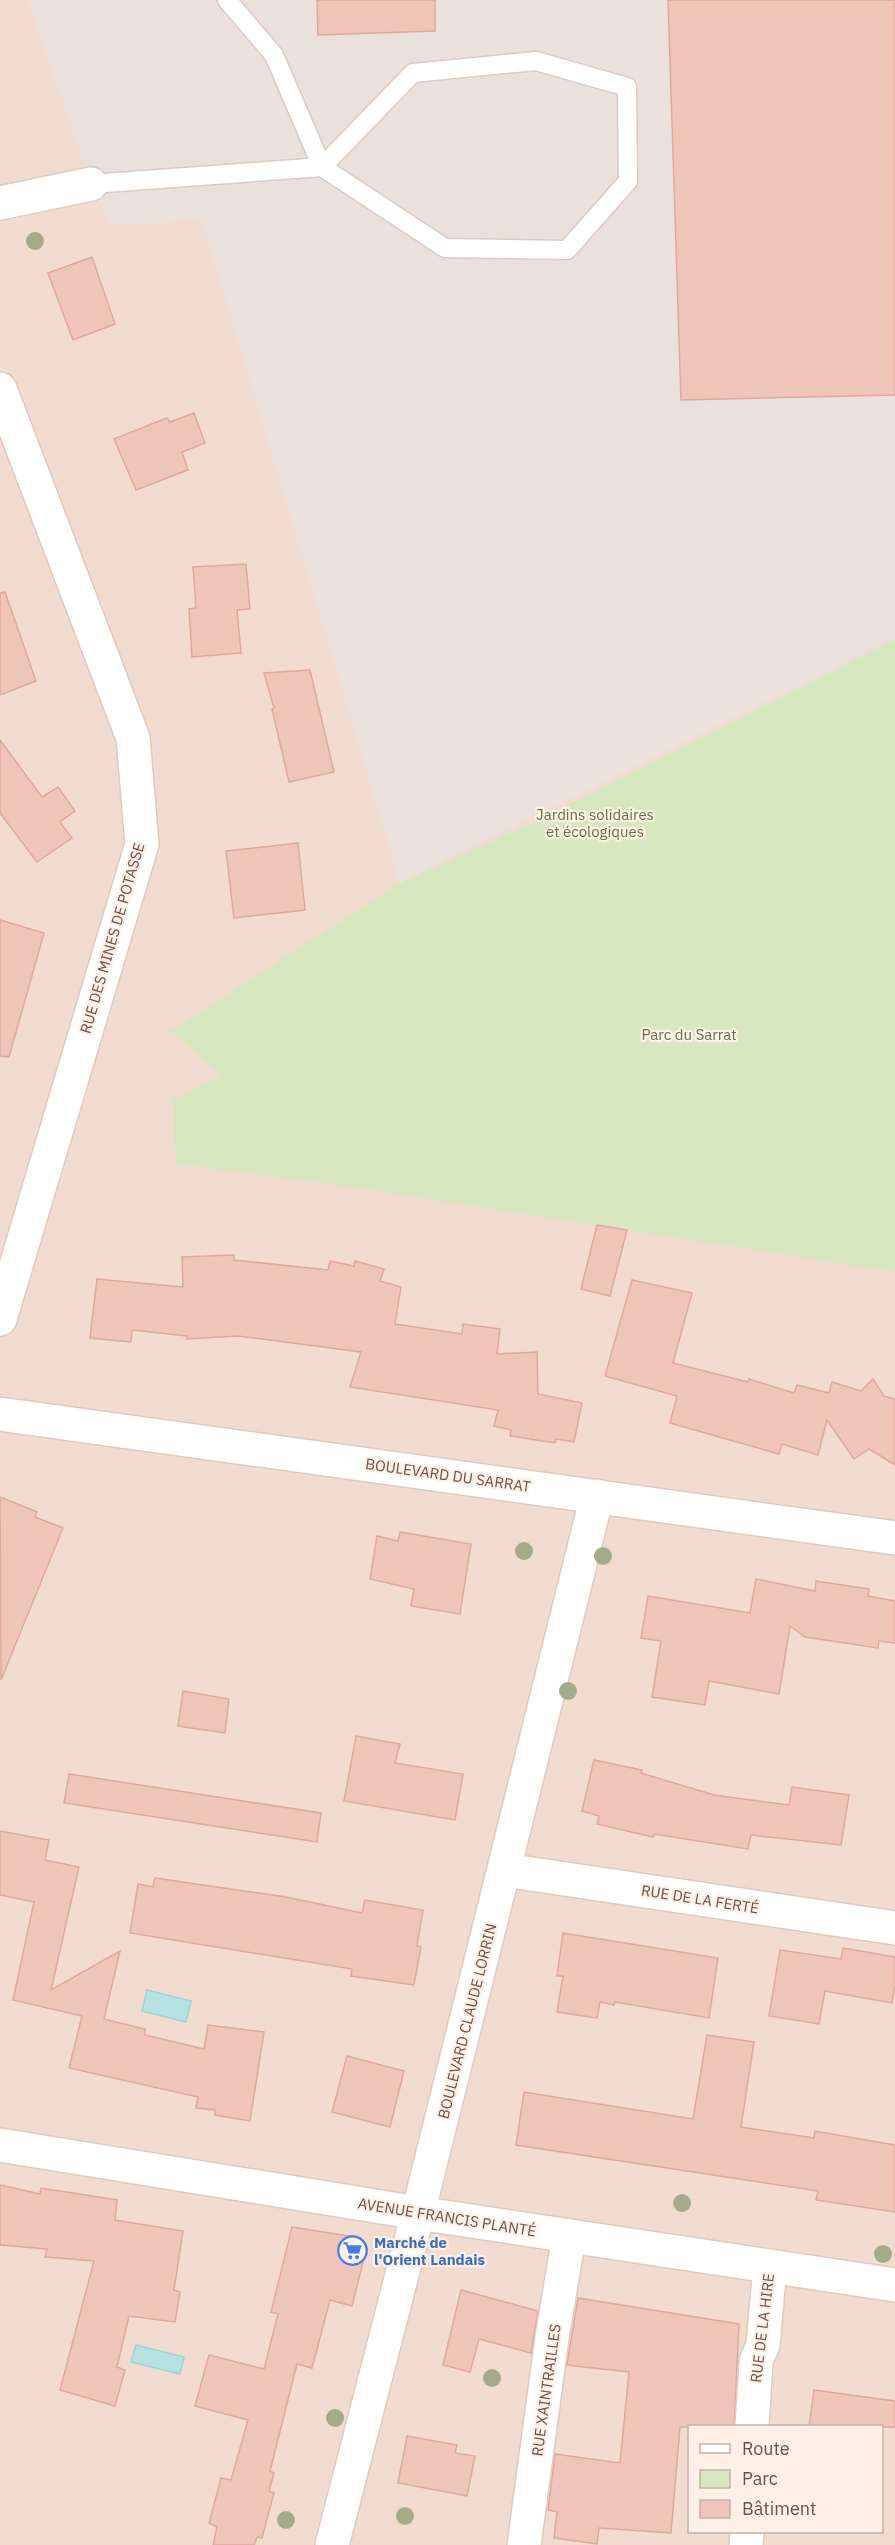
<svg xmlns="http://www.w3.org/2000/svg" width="895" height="2545" font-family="'IBM Plex Sans',sans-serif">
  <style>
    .residential { fill: #f2dccf; fill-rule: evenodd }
    .industrial { fill: #eae0dc }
    .green { fill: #d7e7c0 }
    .water { fill: #b6e3e1; stroke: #9dd4d3; stroke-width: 1.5 }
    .building { fill: #efc5b9; stroke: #e1a89a; stroke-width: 1.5 }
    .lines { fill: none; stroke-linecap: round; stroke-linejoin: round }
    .service-casing { stroke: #e0c9c0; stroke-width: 21 }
    .minor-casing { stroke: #e0c9c0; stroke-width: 36 }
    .tertiary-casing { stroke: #e0c9c0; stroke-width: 36 }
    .service { stroke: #fff; stroke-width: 18 }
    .minor { stroke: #fff; stroke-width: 33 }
    .tertiary { stroke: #fff; stroke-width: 33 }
    .tree { fill: #a3ab89 }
    .labels { text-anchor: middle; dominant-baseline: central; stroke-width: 4.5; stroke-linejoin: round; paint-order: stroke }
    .park-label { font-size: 15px; fill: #5b7642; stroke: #fef0e6 }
    .street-label { font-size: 15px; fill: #705049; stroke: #fef0e6 }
    .shop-label { font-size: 15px; font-weight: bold; fill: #366cbe; stroke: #fef0e6; text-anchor: start }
  </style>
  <rect width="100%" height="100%" fill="#fbece0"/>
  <!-- residential -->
  <path class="residential" d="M0 0H895V2545H0ZM690 2426H882V2532H690Z"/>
  <!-- industrial -->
  <polygon class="industrial" points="28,0 895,0 895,637 400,883 202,220 111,225 91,184"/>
  <!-- green -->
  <polygon class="green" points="895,640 895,1272 332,1184 176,1164 173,1101 221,1075 171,1031 400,883 535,822"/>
  <!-- water -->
  <g class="water">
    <polygon points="147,1990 191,2001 186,2022 142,2011"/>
    <polygon points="136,2345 184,2357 180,2374 131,2362"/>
  </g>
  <!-- building -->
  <g class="building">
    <polygon points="317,0 435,0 435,31 318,35"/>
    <polygon points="668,0 895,0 895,395 681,400"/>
    <polygon points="92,257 115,324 73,340 48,273"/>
    <polygon points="194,413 205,443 182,452 188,470 136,490 114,439 167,418 170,422"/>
    <polygon points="246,564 250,609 237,610 241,653 192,657 189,609 196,608 193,567"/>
    <polygon points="5,592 36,681 0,695 0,593"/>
    <polygon points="310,670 334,772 289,782 272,709 274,708 264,673"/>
    <polygon points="0,740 42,797 58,787 75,811 60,822 72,838 37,862 0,813"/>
    <polygon points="298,843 305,910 234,918 226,851"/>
    <polygon points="0,920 44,933 9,1057 0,1056"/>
    <polygon points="597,1225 627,1230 610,1296 581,1289"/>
    <polygon points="234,1255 234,1260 328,1270 330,1261 354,1266 355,1261 384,1269 380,1281 401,1287 395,1324 462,1334 463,1324 500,1329 497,1354 537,1352 538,1394 582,1403 574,1442 556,1439 555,1443 510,1436 511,1430 494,1426 498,1410 350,1387 361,1352 238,1336 187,1339 187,1336 132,1330 131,1342 90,1338 97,1279 183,1287 182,1257"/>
    <polygon points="632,1280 692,1293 673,1363 748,1382 749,1379 794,1393 797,1385 829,1393 832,1382 861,1391 873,1379 884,1396 895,1399 895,1465 869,1449 854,1459 827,1420 818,1455 782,1444 779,1454 670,1423 677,1396 605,1376"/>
    <polygon points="0,1497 37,1512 35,1517 63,1528 1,1680"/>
    <polygon points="400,1532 471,1544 460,1614 411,1606 414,1589 370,1579 377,1536 398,1541"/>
    <polygon points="756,1579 815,1591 816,1581 869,1589 868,1596 895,1601 895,1643 879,1641 878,1648 805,1637 790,1626 779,1694 709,1681 705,1705 652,1697 661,1641 641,1638 648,1596 750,1613"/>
    <polygon points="183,1691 229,1699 225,1733 178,1726"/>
    <polygon points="356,1736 400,1744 395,1763 463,1774 455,1820 344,1801"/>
    <polygon points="594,1760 642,1770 641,1773 714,1795 789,1805 792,1787 849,1795 841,1845 751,1835 748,1849 654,1834 653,1837 597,1824 599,1816 582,1811"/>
    <polygon points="69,1774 321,1813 317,1842 64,1803"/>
    <polygon points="0,1831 49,1840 45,1860 79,1867 51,1990 120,1951 104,2019 145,2029 145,2035 204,2049 208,2025 264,2032 250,2121 215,2115 215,2110 196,2108 198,2097 69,2068 82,2016 13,2000 34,1902 0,1895"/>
    <polygon points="155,1878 286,1897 362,1913 365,1900 423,1910 417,1946 421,1947 414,1985 351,1976 352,1969 130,1933 138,1884 153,1887"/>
    <polygon points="563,1933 718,1958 709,2018 615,2002 614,2005 600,2002 597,2018 557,2012 563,1976 557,1976"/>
    <polygon points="843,1948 895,1957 895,1984 892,2003 825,1991 819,2024 769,2016 780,1950 841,1959"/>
    <polygon points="707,2035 754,2042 741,2127 814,2138 815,2131 895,2145 895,2212 816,2200 818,2191 516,2145 524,2092 693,2119"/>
    <polygon points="347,2056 404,2071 390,2127 332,2112"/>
    <polygon points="0,2185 40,2194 41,2188 117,2200 115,2220 183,2231 174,2290 180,2292 175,2322 129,2316 117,2367 125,2370 115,2406 60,2390 94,2261 45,2257 47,2249 0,2245"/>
    <polygon points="292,2227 361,2238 365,2254 352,2306 330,2300 312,2368 297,2364 270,2471 274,2473 269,2491 274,2493 262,2538 257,2537 254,2545 213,2545 217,2527 209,2523 221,2478 231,2480 248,2420 195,2406 209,2355 264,2369 278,2314 271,2312"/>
    <polygon points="461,2290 538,2311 531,2353 479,2339 470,2372 443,2365"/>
    <polygon points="578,2298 739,2324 734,2427 680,2427 671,2533 599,2528 597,2544 554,2538 557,2512 548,2510 555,2454 620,2463 629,2372 567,2365"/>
    <polygon points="814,2390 895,2401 895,2427 809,2427"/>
    <polygon points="407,2436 457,2445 455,2453 475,2456 467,2496 398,2483"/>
  </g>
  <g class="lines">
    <defs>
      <polyline id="service" points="91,184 322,167 445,248 567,250 628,181 627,87 536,61 413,73 322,167 274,55 227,0"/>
      <g id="minor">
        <polyline points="0,203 91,184"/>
        <polyline points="0,389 133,738 142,844 0,1319"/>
        <polyline points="0,1414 895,1538"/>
        <polyline points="505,1870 895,1928"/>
        <polyline points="418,2213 597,1496"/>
        <polyline points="752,2426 756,2361 763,2345 770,2266"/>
        <polyline points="524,2545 552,2338 569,2236"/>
        <polyline points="746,2545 747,2532"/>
      </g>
      <g id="tertiary">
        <polyline points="0,2145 418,2213 895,2285"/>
        <polyline points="332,2545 418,2213"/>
      </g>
    </defs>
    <!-- service casing -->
    <use href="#service" class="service-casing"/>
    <!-- minor casing -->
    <use href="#minor" class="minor-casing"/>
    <!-- tertiary casing -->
    <use href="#tertiary" class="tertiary-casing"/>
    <!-- service -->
    <use href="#service" class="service"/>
    <!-- minor -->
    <use href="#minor" class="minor"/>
    <!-- tertiary -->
    <use href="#tertiary" class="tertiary"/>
  </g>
  <!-- trees -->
  <g class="tree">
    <circle cx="35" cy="241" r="9"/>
    <circle cx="524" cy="1551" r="9"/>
    <circle cx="603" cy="1556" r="9"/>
    <circle cx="568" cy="1691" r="9"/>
    <circle cx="682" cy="2203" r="9"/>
    <circle cx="883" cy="2254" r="9"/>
    <circle cx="492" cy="2378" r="9"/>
    <circle cx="335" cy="2418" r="9"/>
    <circle cx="405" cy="2516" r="9"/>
    <circle cx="286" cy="2520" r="9"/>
  </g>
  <!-- icons -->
  <defs>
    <symbol id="supermarket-ring" viewBox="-11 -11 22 22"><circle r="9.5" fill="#fef0e6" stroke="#3f7fe0" stroke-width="1.5"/><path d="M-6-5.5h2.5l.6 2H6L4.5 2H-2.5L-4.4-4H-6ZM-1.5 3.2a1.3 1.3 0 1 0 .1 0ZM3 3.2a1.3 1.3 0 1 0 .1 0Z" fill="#3f7fe0"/></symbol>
  </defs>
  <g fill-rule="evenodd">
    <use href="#supermarket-ring" x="336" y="2234" width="33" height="33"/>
  </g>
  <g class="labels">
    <!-- park labels -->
    <g class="park-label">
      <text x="595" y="814">Jardins solidaires<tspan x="595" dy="17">et écologiques</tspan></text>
      <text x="689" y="1034">Parc du Sarrat</text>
    </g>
    <!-- street labels -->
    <g class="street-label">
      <text transform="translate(112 938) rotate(-74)">RUE DES MINES DE POTASSE</text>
      <text transform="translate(448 1475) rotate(8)">BOULEVARD DU SARRAT</text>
      <text transform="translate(700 1899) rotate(9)">RUE DE LA FERTÉ</text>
      <text transform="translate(467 2021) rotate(-76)">BOULEVARD CLAUDE LORRIN</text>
      <text transform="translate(447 2217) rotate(9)">AVENUE FRANCIS PLANTÉ</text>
      <text transform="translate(762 2328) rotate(-83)">RUE DE LA HIRE</text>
      <text transform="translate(546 2390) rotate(-82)">RUE XAINTRAILLES</text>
    </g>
    <!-- shop labels -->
    <g class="shop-label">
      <text x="374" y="2242">Marché de<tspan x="374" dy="17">l'Orient Landais</tspan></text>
    </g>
  </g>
  <!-- legend -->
  <rect x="688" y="2425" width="195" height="108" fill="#fef0e6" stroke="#c5b0a7" stroke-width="1.5"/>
  <rect x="700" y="2444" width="30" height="9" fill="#ffffff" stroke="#c5b0a7" stroke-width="1.5"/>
  <text x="742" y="2455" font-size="18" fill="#705049">Route</text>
  <rect x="700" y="2470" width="30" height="18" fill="#d7e7c0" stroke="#c5b0a7" stroke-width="1.5"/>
  <text x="742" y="2485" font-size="18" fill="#705049">Parc</text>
  <rect x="700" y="2500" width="30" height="18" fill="#efc5b9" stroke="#c5b0a7" stroke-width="1.5"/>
  <text x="742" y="2515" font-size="18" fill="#705049">Bâtiment</text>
</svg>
